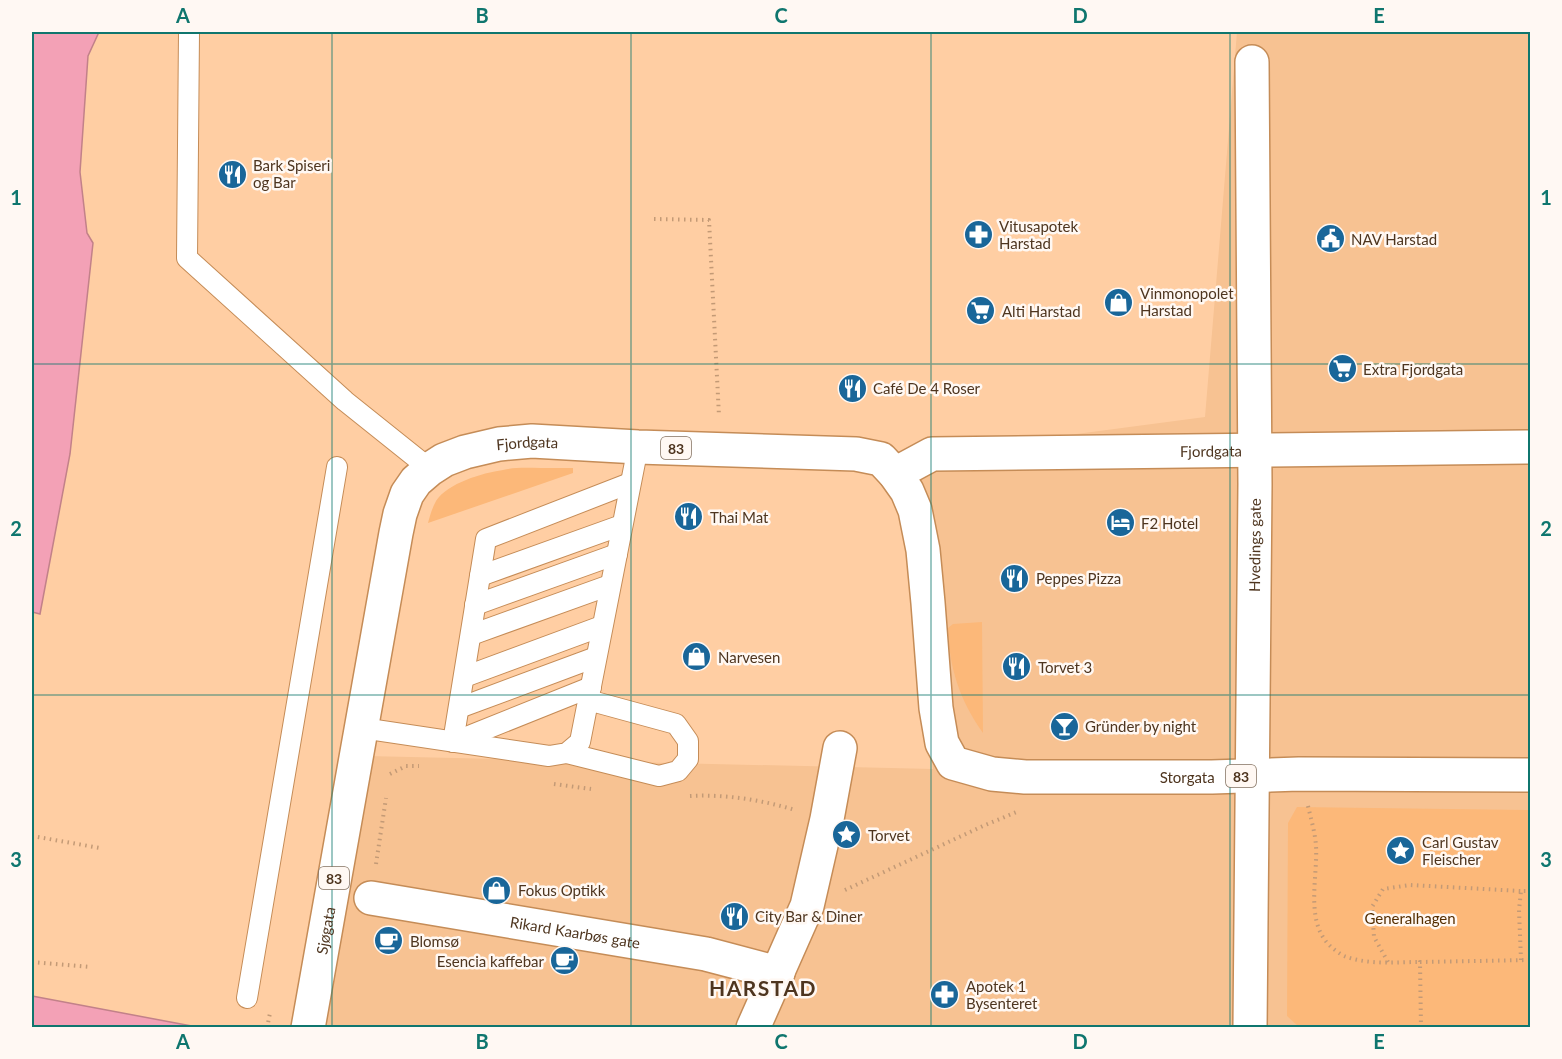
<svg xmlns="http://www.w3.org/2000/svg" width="1562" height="1059" font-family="Lato,sans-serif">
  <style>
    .built { fill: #f7c292 }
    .green { fill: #fcb879 }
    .water { fill: #f3a1b6; stroke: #c28189; stroke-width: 1.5 }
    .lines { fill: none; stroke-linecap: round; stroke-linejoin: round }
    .lane-casing { stroke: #c58c57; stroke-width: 22 }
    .street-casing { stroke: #c58c57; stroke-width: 36 }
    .highway-casing { stroke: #c58c57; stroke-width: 36 }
    .path { stroke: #c39a76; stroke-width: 4; stroke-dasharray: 1.5 4.5; stroke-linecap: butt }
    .lane { stroke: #fff; stroke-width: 20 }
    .street { stroke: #fff; stroke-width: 33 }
    .highway { stroke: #fff; stroke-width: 33 }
    .grid { fill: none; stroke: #0f766e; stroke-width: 1.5; stroke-opacity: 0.55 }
    .labels { text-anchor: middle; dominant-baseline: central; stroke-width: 5; stroke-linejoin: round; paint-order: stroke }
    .shield { fill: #fff8f3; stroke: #83705f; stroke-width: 1.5 }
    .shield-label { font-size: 14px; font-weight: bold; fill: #4e351f }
    .poi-label { font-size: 15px; fill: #4e351f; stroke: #fff8f3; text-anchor: start }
    .street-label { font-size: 15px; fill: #4e351f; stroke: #fff8f3 }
    .park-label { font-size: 15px; fill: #552e00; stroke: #fff8f3 }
    .district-label { font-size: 21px; font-weight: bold; letter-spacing: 1.5px; fill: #4e351f; stroke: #fff8f3 }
    .neatline { fill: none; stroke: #0f766e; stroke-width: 2 }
    .grid-label { font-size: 20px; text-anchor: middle; font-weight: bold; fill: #0f766e }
  </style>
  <rect width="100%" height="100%" fill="#ffcea3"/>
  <!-- built -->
  <polygon class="built" points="1237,32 1530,32 1530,1027 292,1028 366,756 933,769 911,456 1205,417"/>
  <!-- green -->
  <g class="green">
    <path d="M541 468H573V473L428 523C430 516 432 508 436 501 448 483 482 473 503 470 515 467 528 468 541 468Z"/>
    <path d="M982 622 983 733C960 701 949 668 948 628L953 624Z"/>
    <polygon points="1297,807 1530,810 1530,1027 1299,1027 1287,1016 1288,823"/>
  </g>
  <!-- water -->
  <g class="water">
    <polygon points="32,32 99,32 88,56 80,172 87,233 93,243 70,454 40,614 32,612"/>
    <polygon points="32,996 197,1027 32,1027"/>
  </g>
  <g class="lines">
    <defs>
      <g id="lane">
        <polyline points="189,32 187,258 345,401 430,469"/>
        <polyline points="480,576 622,525"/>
        <polyline points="475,605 617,554"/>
        <polyline points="471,635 610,585"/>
        <polyline points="464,677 602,626"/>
        <polyline points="459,708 596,657"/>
        <polyline points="362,728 549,756 567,753 580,742 638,447"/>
        <polyline points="453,742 486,539 630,483"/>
        <polyline points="454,742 591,687"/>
        <polyline points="567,753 659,776 678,771 688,759 688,741 676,724 588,700"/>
        <polyline points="247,998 337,467"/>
      </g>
      <g id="street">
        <path id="s1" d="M895 474 932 454 1530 447"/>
        <path id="s2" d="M371 898 706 954 778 973"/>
        <polyline points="753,1028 807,906 827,819 840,748"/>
        <path id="s3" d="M1250 1028 1255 484 1252 62"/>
      </g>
      <g id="highway">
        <path id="s4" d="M308 1028 396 533 400 514 407 494 416 481 430 469 444 460 465 452 499 444 532 441 638 447 856 454 881 459 895 474 907 491 915 510 923 550 928 603 936 708 942 743 953 763 992 774 1025 777H1212L1299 774 1530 775"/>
      </g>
    </defs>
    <!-- lane casing -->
    <use href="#lane" class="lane-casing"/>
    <!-- street casing -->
    <use href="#street" class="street-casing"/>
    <!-- highway casing -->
    <use href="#highway" class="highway-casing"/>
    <!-- path -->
    <g class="path">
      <polyline points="654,219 709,220 719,416"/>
      <polyline points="390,774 406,766 419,766"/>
      <polyline points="554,784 591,789"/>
      <path d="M690 796C725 794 762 800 795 810"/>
      <path d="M1308 806C1311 819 1315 832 1316 846 1318 879 1303 927 1335 950 1339 953 1343 956 1347 957 1370 965 1397 962 1420 962"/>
      <polyline points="32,836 100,848"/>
      <polyline points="376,864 386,798"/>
      <polyline points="845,890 983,826 1019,811"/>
      <polyline points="1521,960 1519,910 1521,891 1530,891"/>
      <polyline points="32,962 91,967"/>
      <polyline points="1388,962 1374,937 1372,907 1383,889 1410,885 1521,891"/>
      <polyline points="267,1028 270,1013"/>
      <polyline points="1421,1028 1420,962 1530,960"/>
    </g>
    <!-- lane -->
    <use href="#lane" class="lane"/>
    <!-- street -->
    <use href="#street" class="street"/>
    <!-- highway -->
    <use href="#highway" class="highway"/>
  </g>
  <!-- grid -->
  <path class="grid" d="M332 32V1028M631 32V1028M931 32V1028M1230 32V1028M32 364H1530M32 695H1530"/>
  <!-- icons -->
  <defs>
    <symbol id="restaurant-disc" viewBox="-11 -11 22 22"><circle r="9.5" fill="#196699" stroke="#fff8f3"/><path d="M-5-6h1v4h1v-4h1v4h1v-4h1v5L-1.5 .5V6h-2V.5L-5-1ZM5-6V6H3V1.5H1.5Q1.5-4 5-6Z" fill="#fff"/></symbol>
    <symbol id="pharmacy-disc" viewBox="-11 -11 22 22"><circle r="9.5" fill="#196699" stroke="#fff8f3"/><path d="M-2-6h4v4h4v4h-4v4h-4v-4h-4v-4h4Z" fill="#fff"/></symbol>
    <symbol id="civic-disc" viewBox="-11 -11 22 22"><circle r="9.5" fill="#196699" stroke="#fff8f3"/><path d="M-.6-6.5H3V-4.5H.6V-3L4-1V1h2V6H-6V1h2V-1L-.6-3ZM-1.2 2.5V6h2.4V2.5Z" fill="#fff"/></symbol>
    <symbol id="shop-disc" viewBox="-11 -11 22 22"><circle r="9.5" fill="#196699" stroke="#fff8f3"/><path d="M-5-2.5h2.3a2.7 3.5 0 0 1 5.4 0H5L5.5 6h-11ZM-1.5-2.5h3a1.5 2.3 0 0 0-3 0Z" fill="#fff"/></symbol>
    <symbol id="supermarket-disc" viewBox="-11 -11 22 22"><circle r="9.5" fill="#196699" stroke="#fff8f3"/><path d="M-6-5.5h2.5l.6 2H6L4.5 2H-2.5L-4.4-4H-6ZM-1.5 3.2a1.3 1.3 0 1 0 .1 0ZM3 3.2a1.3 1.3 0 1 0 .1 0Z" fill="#fff"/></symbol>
    <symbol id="hotel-disc" viewBox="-11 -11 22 22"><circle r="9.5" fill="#196699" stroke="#fff8f3"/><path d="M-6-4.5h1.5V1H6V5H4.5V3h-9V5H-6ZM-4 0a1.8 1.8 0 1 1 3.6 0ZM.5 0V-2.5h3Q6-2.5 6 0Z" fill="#fff"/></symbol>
    <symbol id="bar-disc" viewBox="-11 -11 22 22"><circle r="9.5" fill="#196699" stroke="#fff8f3"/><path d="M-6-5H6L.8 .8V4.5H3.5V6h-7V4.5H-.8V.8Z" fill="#fff"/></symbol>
    <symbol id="sight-disc" viewBox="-11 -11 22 22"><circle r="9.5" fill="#196699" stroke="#fff8f3"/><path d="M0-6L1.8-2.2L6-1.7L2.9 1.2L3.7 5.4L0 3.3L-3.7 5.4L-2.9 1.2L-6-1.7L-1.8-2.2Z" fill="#fff"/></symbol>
    <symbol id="cafe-disc" viewBox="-11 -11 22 22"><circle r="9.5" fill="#196699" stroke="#fff8f3"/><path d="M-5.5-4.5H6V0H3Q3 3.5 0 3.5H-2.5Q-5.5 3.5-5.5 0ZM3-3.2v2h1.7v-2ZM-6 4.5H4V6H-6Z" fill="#fff"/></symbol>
  </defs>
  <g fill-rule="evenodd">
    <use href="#restaurant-disc" x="216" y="158" width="33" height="33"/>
    <use href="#pharmacy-disc" x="962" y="218" width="33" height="33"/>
    <use href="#civic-disc" x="1314" y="222" width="33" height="33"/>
    <use href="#shop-disc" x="1102" y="286" width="33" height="33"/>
    <use href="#supermarket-disc" x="964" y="294" width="33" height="33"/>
    <use href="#supermarket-disc" x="1326" y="352" width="33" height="33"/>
    <use href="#restaurant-disc" x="836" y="372" width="33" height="33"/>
    <use href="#restaurant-disc" x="672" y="500" width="33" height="33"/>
    <use href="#hotel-disc" x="1104" y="506" width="33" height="33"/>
    <use href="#restaurant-disc" x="998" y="562" width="33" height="33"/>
    <use href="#shop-disc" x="680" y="640" width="33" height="33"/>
    <use href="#restaurant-disc" x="1000" y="650" width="33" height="33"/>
    <use href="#bar-disc" x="1048" y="710" width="33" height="33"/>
    <use href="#sight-disc" x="830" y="818" width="33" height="33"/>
    <use href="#sight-disc" x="1384" y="834" width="33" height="33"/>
    <use href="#shop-disc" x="480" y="874" width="33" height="33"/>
    <use href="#restaurant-disc" x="718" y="900" width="33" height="33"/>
    <use href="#cafe-disc" x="372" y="924" width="33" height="33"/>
    <use href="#cafe-disc" x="548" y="944" width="33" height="33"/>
    <use href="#pharmacy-disc" x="928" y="978" width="33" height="33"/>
  </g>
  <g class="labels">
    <!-- shield labels -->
    <g class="shield">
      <rect x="661" y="437" width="30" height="22" rx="4.5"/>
      <rect x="1226" y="765" width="30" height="22" rx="4.5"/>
      <rect x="319" y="867" width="30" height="22" rx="4.5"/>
    </g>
    <g class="shield-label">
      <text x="676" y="448">83</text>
      <text x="1241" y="776">83</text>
      <text x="334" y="878">83</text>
    </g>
    <!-- poi labels -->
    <g class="poi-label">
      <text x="253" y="165">Bark Spiseri<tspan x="253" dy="17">og Bar</tspan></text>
      <text x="999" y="226">Vitusapotek<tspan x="999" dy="17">Harstad</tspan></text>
      <text x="1351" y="239">NAV Harstad</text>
      <text x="1140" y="293">Vinmonopolet<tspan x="1140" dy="17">Harstad</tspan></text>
      <text x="1002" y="311">Alti Harstad</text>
      <text x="1363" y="369">Extra Fjordgata</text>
      <text x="873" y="388">Café De 4 Roser</text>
      <text x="710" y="517">Thai Mat</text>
      <text x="1141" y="523">F2 Hotel</text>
      <text x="1036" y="578">Peppes Pizza</text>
      <text x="718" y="657">Narvesen</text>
      <text x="1038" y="667">Torvet 3</text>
      <text x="1085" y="726">Gründer by night</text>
      <text x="868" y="835">Torvet</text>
      <text x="1422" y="842">Carl Gustav<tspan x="1422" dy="17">Fleischer</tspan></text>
      <text x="518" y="890">Fokus Optikk</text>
      <text x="755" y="916">City Bar &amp; Diner</text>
      <text x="410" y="941">Blomsø</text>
      <text x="544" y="961" text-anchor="end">Esencia kaffebar</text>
      <text x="966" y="986">Apotek 1<tspan x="966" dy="17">Bysenteret</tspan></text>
    </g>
    <!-- street labels -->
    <g class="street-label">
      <text stroke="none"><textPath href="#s4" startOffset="680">Fjordgata</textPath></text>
      <text stroke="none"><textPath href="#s1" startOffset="321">Fjordgata</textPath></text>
      <text stroke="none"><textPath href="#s3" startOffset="483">Hvedings gate</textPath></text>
      <text stroke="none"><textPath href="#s4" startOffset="1590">Storgata</textPath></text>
      <text stroke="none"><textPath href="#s4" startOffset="99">Sjøgata</textPath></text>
      <text stroke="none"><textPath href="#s2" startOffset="207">Rikard Kaarbøs gate</textPath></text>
    </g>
    <!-- park labels -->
    <g class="park-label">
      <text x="1410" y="918">Generalhagen</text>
    </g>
    <!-- district labels -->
    <g class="district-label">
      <text x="763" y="987">HARSTAD</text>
    </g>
  </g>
  <!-- border -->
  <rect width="1562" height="1059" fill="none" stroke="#fff8f3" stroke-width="66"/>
  <rect x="33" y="33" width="1496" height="993" class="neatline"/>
  <g class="grid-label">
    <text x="183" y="23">A</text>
    <text x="482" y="23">B</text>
    <text x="781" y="23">C</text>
    <text x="1080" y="23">D</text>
    <text x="1379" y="23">E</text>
    <text x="16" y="205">1</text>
    <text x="1546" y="205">1</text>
    <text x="16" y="536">2</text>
    <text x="1546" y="536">2</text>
    <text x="16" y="867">3</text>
    <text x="1546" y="867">3</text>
    <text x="183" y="1049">A</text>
    <text x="482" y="1049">B</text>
    <text x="781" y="1049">C</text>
    <text x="1080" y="1049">D</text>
    <text x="1379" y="1049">E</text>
  </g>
</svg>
